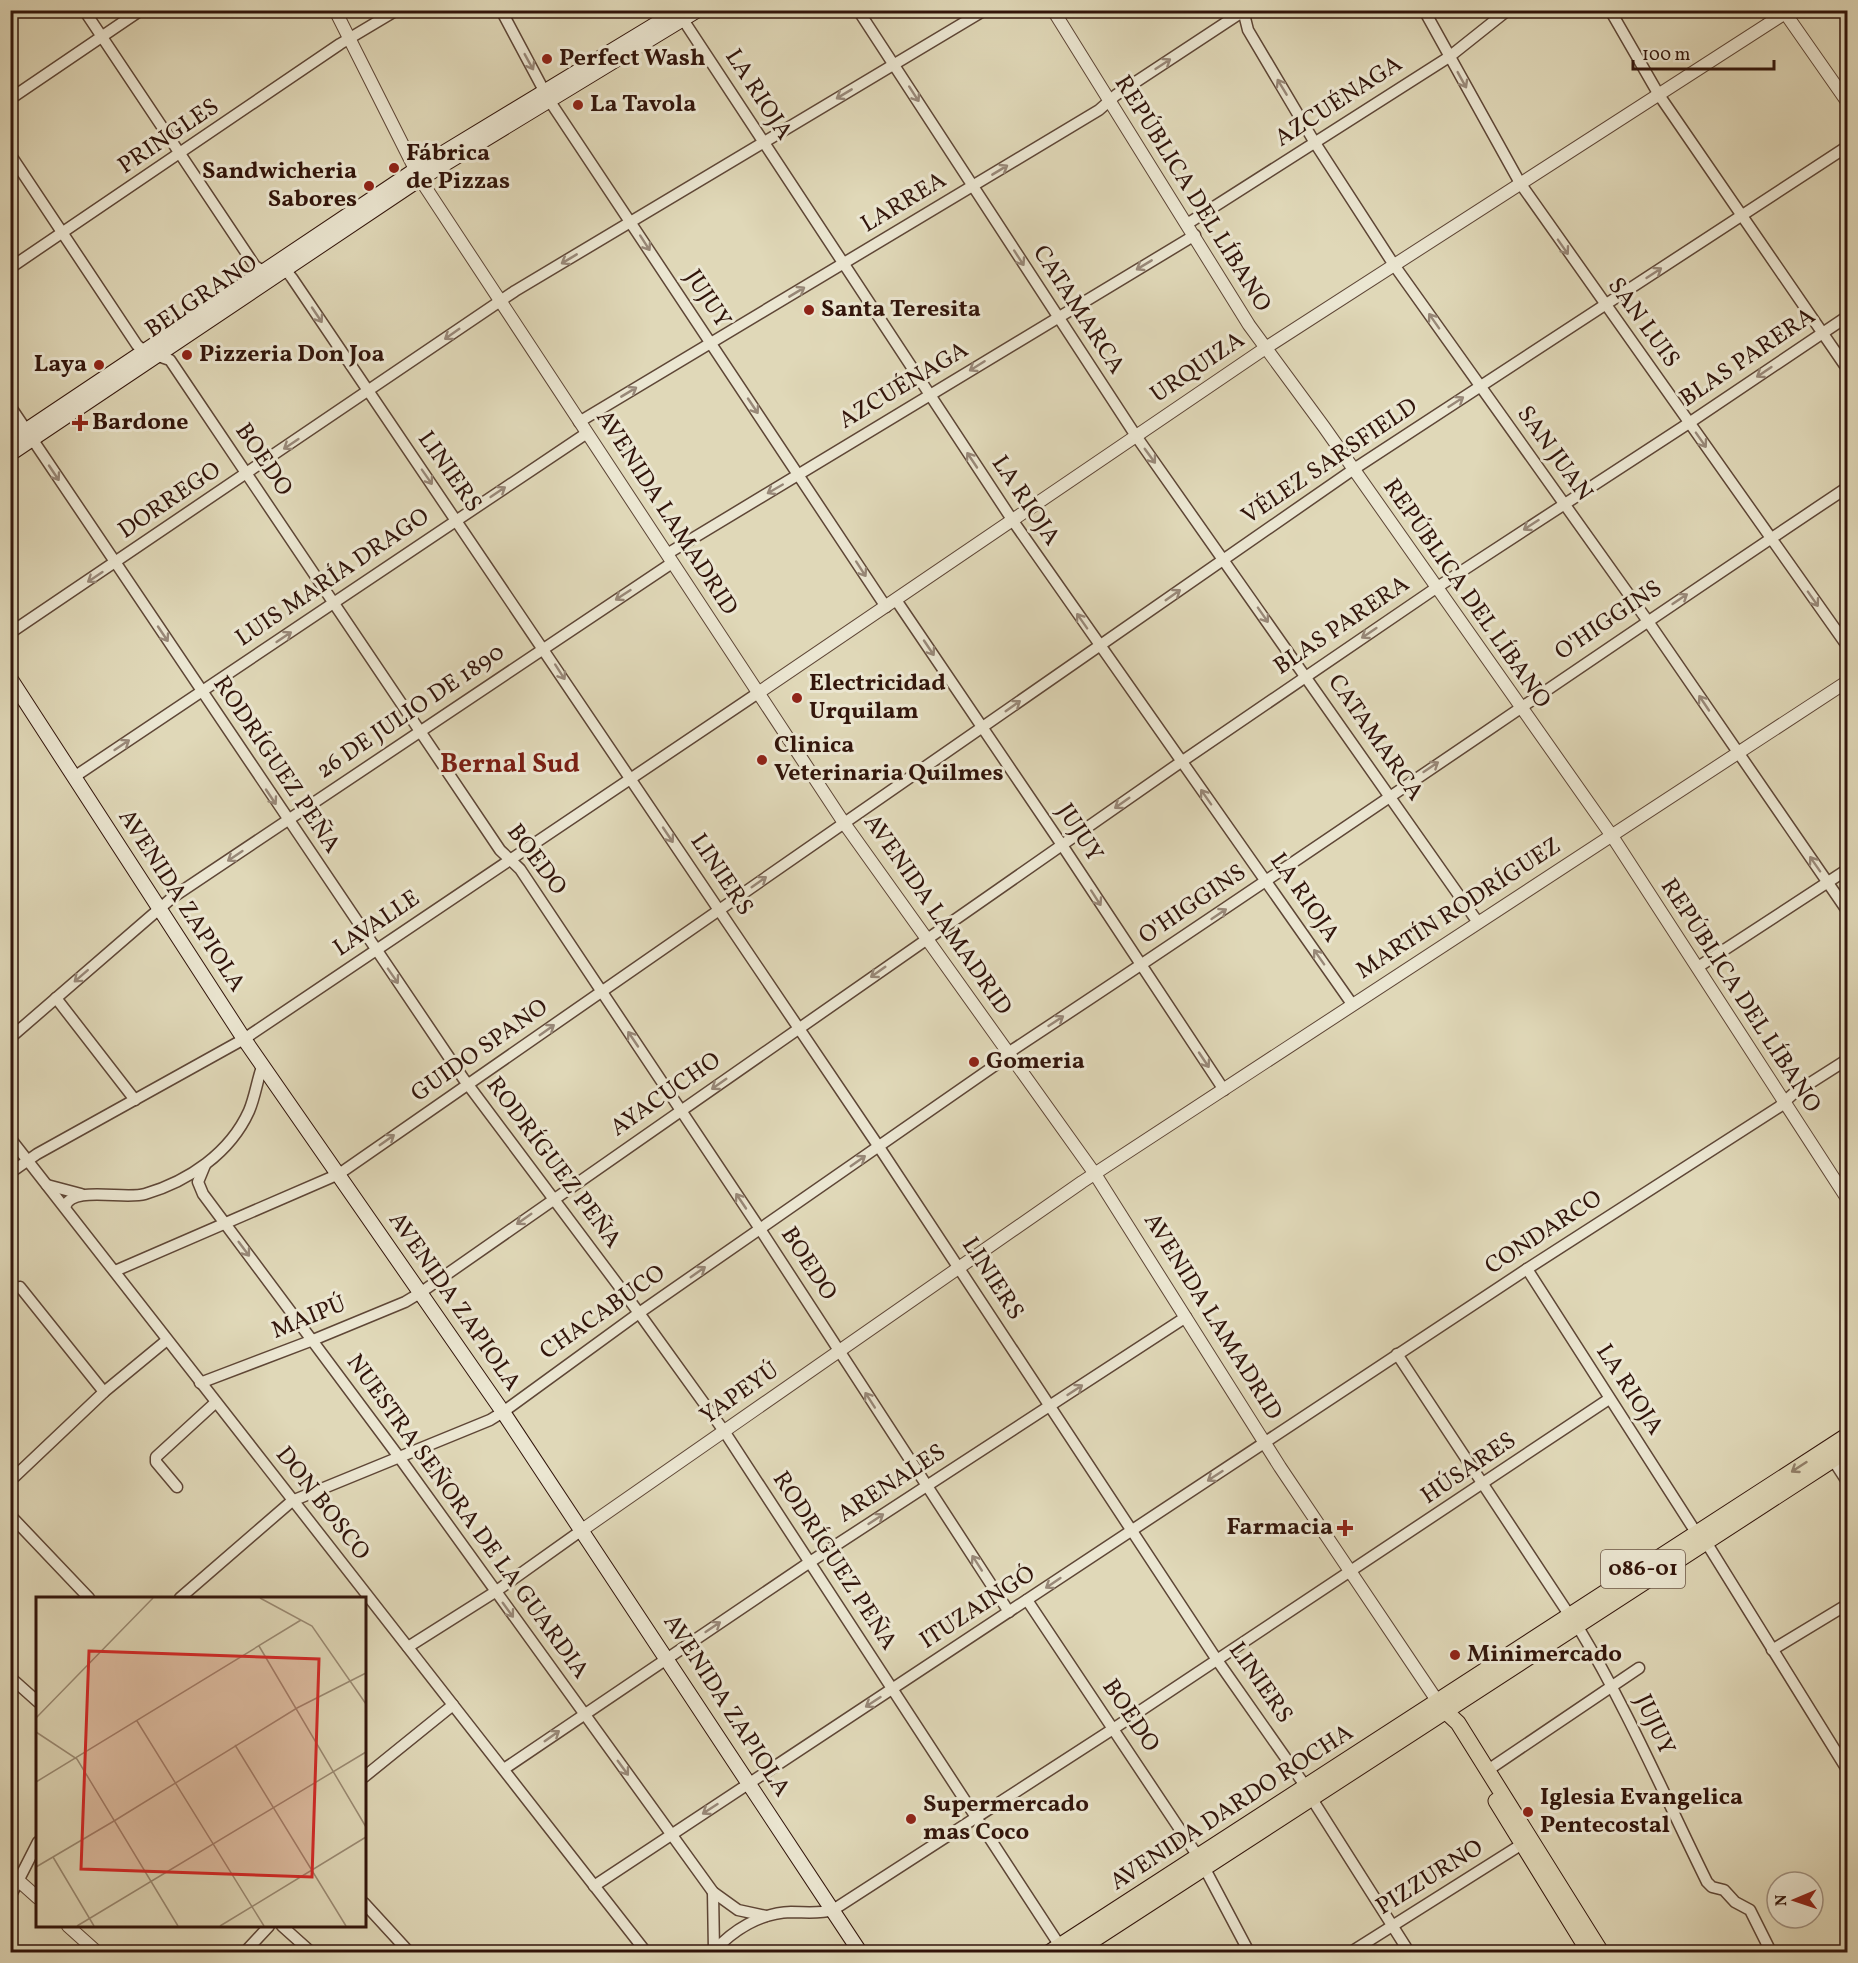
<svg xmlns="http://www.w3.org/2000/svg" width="1858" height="1963" font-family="Vollkorn,serif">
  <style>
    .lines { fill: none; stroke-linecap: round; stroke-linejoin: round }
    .minor-casing { stroke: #5e4636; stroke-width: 13 }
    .tertiary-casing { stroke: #5e4636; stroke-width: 14 }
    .secondary-casing { stroke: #32150b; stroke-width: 16 }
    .primary-casing { stroke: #32150b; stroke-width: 17 }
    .minor { stroke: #ebe6d1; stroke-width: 10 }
    .tertiary { stroke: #ebe6d1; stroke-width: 12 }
    .secondary { stroke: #ebe6d1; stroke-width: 14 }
    .primary { stroke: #e0d8b8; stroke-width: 15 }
    .oneway { stroke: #988878 }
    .oneway2 { stroke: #92806a }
    .poi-dot { fill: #8f2418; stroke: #ebe6d1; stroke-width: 2 }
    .labels { text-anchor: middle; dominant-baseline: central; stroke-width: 6; stroke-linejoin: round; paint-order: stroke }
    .shield { fill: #ebe6d1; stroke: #6a5446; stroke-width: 1.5 }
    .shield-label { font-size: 22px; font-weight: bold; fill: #32150b }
    .poi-label { font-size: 24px; font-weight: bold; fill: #32150b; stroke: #ebe6d1; text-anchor: start }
    .street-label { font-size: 24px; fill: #32150b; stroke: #ebe6d1 }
    .quarter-label { font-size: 27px; font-weight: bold; fill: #7a1f14; stroke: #ebe6d1 }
    .inset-road { fill: none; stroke: #9a8a73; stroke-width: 1.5 }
    .view { fill: #d62828; fill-opacity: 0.15; stroke: #d62828; stroke-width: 3 }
    .inset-edge { fill: none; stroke: #32150b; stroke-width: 3 }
  </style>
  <rect width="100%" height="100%" fill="#e0d8b8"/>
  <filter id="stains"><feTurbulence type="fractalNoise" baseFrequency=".00333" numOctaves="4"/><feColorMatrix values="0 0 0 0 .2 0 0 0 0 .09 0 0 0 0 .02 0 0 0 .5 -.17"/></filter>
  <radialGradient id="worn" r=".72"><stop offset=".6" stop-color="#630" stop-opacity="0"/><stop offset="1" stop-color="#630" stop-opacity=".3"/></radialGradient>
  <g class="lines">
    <defs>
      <g id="minor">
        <polyline points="84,10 255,266 263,271 288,273 292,278 879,1147 1217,1660 1306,1787"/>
        <polyline points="501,10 549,100 886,607"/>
        <polyline points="858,10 1136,436 1477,921"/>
        <polyline points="1243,10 1248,30 1315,143 1394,265 1647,620 1848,912"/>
        <polyline points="1424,10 1520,183 1848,647"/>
        <polyline points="1610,10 1659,95 1848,370"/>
        <polyline points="680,15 1013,521 1352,1004"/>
        <polyline points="10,99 141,10"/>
        <polyline points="10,154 137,345 144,351 170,360 500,850 520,869 760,1229 1009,1612"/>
        <polyline points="1187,224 1449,57 1508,10"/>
        <polyline points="10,268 340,44 397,10"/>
        <polyline points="10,406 463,1078 639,1313 724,1431 1060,1946"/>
        <polyline points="579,422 1099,110 1116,95 1245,10"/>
        <polyline points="667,554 1195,235"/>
        <polyline points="896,600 1062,845 1224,1090"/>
        <polyline points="10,633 515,291 985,10"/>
        <polyline points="74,777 587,433"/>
        <polyline points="1698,967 1848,869"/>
        <polyline points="56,998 135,1100"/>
        <polyline points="10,1038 173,897 672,563"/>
        <polyline points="10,1138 646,1952"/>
        <polyline points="205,1165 198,1182 203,1194 399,1457 713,1892 738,1910 766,1916"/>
        <polyline points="10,1173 37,1154 244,1039 758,693"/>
        <polyline points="47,1185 81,1194"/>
        <path d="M65 1207C71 1185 124 1200 145 1194 189 1181 230 1153 249 1111 255 1097 257 1081 262 1067"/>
        <polyline points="1527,1269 1697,1534"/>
        <polyline points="115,1271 339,1174 1354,469 1848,146"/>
        <polyline points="20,1287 104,1392"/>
        <polyline points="1397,1354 1570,1616"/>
        <polyline points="200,1383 313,1340 405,1302 420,1293 1181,762 1436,588 1689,423 1848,316"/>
        <polyline points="1833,1460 1848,1483"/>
        <polyline points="10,1481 104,1392 167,1340"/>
        <polyline points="177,1487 156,1462 156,1457 215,1403"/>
        <polyline points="10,1515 89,1598"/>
        <polyline points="1706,1542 1848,1771"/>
        <path d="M180 1598 292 1501 490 1420 503 1412 639 1313 997 1064 1014 1049C1294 865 1569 673 1848 487"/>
        <polyline points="1027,1600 1197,1855"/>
        <path d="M1578 1627C1627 1708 1665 1797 1707 1882L1712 1887 1724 1890 1735 1902 1750 1910 1771 1952"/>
        <polyline points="408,1647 495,1592 582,1530"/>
        <polyline points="1772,1650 1848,1604"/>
        <polyline points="10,1677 38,1702"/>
        <polyline points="504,1769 810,1562 1186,1317"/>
        <polyline points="1488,1770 1639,1668"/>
        <polyline points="364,1777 453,1705"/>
        <polyline points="1312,1799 1409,1952"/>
        <polyline points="1204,1867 1249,1952"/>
        <polyline points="594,1886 1527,1269 1779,1107 1793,1094 1848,1059"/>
        <polyline points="713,1892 714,1951"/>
        <polyline points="10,1897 38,1842"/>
        <polyline points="364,1903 409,1952"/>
        <polyline points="282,1926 311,1952"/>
        <polyline points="245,1952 269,1926"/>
        <path d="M713 1952C733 1930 760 1913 791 1912 805 1912 819 1914 833 1910L1113 1729 1609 1399"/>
        <polyline points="1351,1952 1527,1841"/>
      </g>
      <g id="tertiary">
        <polyline points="335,10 420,179 844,823 1095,1174 1280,1467 1438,1702"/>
        <polyline points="1053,10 1249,325 1324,427 1612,836 1848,1200"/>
        <polyline points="1783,10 1848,103"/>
        <polyline points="758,693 1267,347 1790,10"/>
        <polyline points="582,1530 1082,1182 1848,681"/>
        <polyline points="10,1873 38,1898"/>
        <polyline points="68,1926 97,1952"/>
      </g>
      <g id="secondary">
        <polyline points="10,441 415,170 679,10"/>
        <polyline points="10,454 420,179 698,10"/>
        <polyline points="10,678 244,1039 503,1412 860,1952"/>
      </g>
      <g id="primary">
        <polyline points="1441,1707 1458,1723 1601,1952"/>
        <polyline points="1496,1801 1584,1944"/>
        <polyline points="1050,1952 1848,1435"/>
        <polyline points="1075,1952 1848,1450"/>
      </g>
    </defs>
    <!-- minor casing -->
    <use href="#minor" class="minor-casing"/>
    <!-- tertiary casing -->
    <use href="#tertiary" class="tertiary-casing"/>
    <!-- secondary casing -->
    <use href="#secondary" class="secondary-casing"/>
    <!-- primary casing -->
    <use href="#primary" class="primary-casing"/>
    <!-- minor -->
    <use href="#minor" class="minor"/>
    <!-- tertiary -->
    <use href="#tertiary" class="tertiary"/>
    <!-- secondary -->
    <use href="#secondary" class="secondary"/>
    <!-- primary -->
    <use href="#primary" class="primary"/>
  </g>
  <!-- one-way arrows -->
  <defs><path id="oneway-shaft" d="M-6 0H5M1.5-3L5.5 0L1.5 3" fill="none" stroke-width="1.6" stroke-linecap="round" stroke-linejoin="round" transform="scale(1.5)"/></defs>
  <g class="oneway">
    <use href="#oneway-shaft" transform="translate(529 62) rotate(61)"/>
    <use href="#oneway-shaft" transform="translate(1163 64) rotate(-33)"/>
    <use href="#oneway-shaft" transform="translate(1462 80) rotate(61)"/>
    <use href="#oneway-shaft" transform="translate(1282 87) rotate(-121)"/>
    <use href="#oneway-shaft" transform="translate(844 94) rotate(149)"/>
    <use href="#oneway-shaft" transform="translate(914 94) rotate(57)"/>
    <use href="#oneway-shaft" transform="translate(1000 170) rotate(-31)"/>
    <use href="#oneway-shaft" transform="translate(645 243) rotate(57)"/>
    <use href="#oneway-shaft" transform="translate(1563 247) rotate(55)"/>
    <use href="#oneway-shaft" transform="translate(1019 258) rotate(57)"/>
    <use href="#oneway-shaft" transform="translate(569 259) rotate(149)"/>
    <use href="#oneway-shaft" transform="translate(1144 265) rotate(149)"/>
    <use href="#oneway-shaft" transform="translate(1654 273) rotate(-33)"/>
    <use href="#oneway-shaft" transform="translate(797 292) rotate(-31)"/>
    <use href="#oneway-shaft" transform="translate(317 315) rotate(56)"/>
    <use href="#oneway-shaft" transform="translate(1434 321) rotate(-125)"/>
    <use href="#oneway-shaft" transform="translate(452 334) rotate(145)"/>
    <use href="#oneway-shaft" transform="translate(977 366) rotate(148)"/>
    <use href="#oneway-shaft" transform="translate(1764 372) rotate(146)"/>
    <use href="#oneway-shaft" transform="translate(629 392) rotate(-31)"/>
    <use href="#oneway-shaft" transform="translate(1456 402) rotate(-33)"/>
    <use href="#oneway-shaft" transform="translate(753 406) rotate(56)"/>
    <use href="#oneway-shaft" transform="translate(1701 440) rotate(55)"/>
    <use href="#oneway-shaft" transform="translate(291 444) rotate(146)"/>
    <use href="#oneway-shaft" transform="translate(1150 456) rotate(54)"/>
    <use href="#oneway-shaft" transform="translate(972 460) rotate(-124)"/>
    <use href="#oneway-shaft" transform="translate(54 473) rotate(56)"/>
    <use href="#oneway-shaft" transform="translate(427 477) rotate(55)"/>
    <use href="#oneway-shaft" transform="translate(775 489) rotate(150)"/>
    <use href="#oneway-shaft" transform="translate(498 492) rotate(-34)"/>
    <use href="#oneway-shaft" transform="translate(1531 525) rotate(147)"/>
    <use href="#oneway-shaft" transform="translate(861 569) rotate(57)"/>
    <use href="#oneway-shaft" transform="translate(95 577) rotate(146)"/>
    <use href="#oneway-shaft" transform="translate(623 595) rotate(147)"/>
    <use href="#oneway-shaft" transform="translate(1173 595) rotate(-35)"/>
    <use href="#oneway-shaft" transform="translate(1680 599) rotate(-34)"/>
    <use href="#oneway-shaft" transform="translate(1813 599) rotate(55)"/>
    <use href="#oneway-shaft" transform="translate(1263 615) rotate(55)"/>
    <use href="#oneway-shaft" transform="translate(1082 621) rotate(-125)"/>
    <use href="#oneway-shaft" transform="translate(1369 633) rotate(146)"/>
    <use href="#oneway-shaft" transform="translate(163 634) rotate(56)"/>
    <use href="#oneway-shaft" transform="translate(284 637) rotate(-34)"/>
    <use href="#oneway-shaft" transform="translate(929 648) rotate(56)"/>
    <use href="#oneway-shaft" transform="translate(560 672) rotate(57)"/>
    <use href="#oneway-shaft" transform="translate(1704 703) rotate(-124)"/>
    <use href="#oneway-shaft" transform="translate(1013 706) rotate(-35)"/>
    <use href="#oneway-shaft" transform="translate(122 745) rotate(-34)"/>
    <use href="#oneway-shaft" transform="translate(1431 767) rotate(-34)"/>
    <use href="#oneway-shaft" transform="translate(271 797) rotate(56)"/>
    <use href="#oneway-shaft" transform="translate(1206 797) rotate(-125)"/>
    <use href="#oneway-shaft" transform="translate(1122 803) rotate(145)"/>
    <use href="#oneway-shaft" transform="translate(668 835) rotate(56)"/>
    <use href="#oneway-shaft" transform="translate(235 856) rotate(146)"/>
    <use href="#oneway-shaft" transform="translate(1815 864) rotate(-125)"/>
    <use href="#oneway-shaft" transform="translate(759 882) rotate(-35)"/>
    <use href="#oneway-shaft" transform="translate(1096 898) rotate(57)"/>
    <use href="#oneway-shaft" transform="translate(1219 914) rotate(-34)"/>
    <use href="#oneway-shaft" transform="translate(1319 957) rotate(-125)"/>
    <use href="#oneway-shaft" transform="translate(878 972) rotate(145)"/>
    <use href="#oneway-shaft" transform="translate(81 976) rotate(139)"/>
    <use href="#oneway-shaft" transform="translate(393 976) rotate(55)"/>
    <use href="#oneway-shaft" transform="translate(1056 1021) rotate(-33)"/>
    <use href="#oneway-shaft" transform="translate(547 1030) rotate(-35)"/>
    <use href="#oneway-shaft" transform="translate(633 1039) rotate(-124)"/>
    <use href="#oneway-shaft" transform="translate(1204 1060) rotate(56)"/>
    <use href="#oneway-shaft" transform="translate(719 1084) rotate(145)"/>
    <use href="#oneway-shaft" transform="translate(387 1140) rotate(-35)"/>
    <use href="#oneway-shaft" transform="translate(858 1161) rotate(-35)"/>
    <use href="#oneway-shaft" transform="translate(741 1201) rotate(-124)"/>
    <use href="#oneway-shaft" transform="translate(524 1219) rotate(145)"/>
    <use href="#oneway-shaft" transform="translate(244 1249) rotate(53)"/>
    <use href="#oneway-shaft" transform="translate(698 1272) rotate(-35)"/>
    <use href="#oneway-shaft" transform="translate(1075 1390) rotate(-33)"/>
    <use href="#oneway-shaft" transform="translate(870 1400) rotate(-123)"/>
    <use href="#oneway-shaft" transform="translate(1215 1476) rotate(147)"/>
    <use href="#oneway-shaft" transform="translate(876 1519) rotate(-33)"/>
    <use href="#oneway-shaft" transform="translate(977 1563) rotate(-123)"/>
    <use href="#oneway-shaft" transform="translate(1053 1583) rotate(146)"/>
    <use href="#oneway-shaft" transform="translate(508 1610) rotate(54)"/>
    <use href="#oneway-shaft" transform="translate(713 1627) rotate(-34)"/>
    <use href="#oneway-shaft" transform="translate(873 1702) rotate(147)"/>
    <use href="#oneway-shaft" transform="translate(552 1736) rotate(-35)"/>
    <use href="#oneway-shaft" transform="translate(623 1768) rotate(54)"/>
    <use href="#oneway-shaft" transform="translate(710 1809) rotate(147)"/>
  </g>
  <use class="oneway2" href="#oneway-shaft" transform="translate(1799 1467) rotate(147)"/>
  <!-- markers -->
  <g class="poi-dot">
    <circle cx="547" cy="59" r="6"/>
    <circle cx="578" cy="105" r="6"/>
    <circle cx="394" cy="168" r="6"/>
    <circle cx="369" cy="186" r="6"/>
    <circle cx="809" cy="310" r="6"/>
    <circle cx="187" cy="355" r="6"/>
    <circle cx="99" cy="365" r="6"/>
    <path d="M77 414h6v6h6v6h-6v6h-6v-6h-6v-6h6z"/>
    <circle cx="797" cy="698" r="6"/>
    <circle cx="762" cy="760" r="6"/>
    <circle cx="974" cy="1062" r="6"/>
    <path d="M1342 1519h6v6h6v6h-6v6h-6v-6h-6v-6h6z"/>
    <circle cx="1455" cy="1655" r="6"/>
    <circle cx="1528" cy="1812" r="6"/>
    <circle cx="911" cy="1819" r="6"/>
  </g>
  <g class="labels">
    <!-- shield labels -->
    <rect class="shield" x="1601" y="1550" width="84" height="38" rx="4.5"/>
    <g class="shield-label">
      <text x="1643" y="1569">086-01</text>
    </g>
    <!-- poi labels -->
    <g class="poi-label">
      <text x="559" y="59">Perfect Wash</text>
      <text x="590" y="105">La Tavola</text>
      <text x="406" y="154">Fábrica<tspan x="406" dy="28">de Pizzas</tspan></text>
      <text x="357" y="172" text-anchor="end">Sandwicheria<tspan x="357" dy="28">Sabores</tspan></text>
      <text x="821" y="310">Santa Teresita</text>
      <text x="199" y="355">Pizzeria Don Joa</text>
      <text x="87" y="365" text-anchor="end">Laya</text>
      <text x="92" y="423">Bardone</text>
      <text x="809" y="684">Electricidad<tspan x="809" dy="28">Urquilam</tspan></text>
      <text x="774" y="746">Clinica<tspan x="774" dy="28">Veterinaria Quilmes</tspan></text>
      <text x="986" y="1062">Gomeria</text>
      <text x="1333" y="1528" text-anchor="end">Farmacia</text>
      <text x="1467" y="1655">Minimercado</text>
      <text x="1540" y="1798">Iglesia Evangelica<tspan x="1540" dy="28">Pentecostal</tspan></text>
      <text x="923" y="1805">Supermercado<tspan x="923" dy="28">mas Coco</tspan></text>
    </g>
    <!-- street labels -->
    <g class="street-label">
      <text transform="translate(758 95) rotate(57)">LA RIOJA</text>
      <text transform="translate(1339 102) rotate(-33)">AZCUÉNAGA</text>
      <text transform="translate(169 137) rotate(-34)">PRINGLES</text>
      <text transform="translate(1192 194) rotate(58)">REPÚBLICA DEL LÍBANO</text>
      <text transform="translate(904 203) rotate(-31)">LARREA</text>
      <text transform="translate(202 297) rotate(-34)">BELGRANO</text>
      <text transform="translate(707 299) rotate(57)">JUJUY</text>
      <text transform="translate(1078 310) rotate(57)">CATAMARCA</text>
      <text transform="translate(1643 323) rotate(54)">SAN LUIS</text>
      <text transform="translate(1748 358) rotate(-34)">BLAS PARERA</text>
      <text transform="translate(1198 368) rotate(-34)">URQUIZA</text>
      <text transform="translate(904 386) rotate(-31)">AZCUÉNAGA</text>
      <text transform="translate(1554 454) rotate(54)">SAN JUAN</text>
      <text transform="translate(263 460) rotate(56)">BOEDO</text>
      <text transform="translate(1330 462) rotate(-34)">VÉLEZ SARSFIELD</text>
      <text transform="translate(449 472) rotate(55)">LINIERS</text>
      <text transform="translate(170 501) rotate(-34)">DORREGO</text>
      <text transform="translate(1025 501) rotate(56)">LA RIOJA</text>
      <text transform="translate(666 513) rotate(57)">AVENIDA LAMADRID</text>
      <text transform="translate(333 578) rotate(-34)">LUIS MARÍA DRAGO</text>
      <text transform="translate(1466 594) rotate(55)">REPÚBLICA DEL LÍBANO</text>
      <text transform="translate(1609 621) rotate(-34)">O'HIGGINS</text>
      <text transform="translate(1342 626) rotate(-34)">BLAS PARERA</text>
      <text transform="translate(411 712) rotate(-34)">26 DE JULIO DE 1890</text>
      <text transform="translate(1375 738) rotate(55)">CATAMARCA</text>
      <text transform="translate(276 765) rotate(56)">RODRÍGUEZ PEÑA</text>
      <text transform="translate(1079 833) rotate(57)">JUJUY</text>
      <text transform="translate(536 860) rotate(53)">BOEDO</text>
      <text transform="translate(721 875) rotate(56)">LINIERS</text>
      <text transform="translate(1304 898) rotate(55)">LA RIOJA</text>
      <text transform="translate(181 901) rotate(57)">AVENIDA ZAPIOLA</text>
      <text transform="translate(1193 905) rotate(-34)">O'HIGGINS</text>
      <text transform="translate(1459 909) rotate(-33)">MARTÍN RODRÍGUEZ</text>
      <text transform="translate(937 915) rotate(55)">AVENIDA LAMADRID</text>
      <text transform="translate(377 924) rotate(-34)">LAVALLE</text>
      <text transform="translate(1740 996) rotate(57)">REPÚBLICA DEL LÍBANO</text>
      <text transform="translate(480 1051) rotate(-35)">GUIDO SPANO</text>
      <text transform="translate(666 1095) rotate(-35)">AYACUCHO</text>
      <text transform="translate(553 1163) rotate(53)">RODRÍGUEZ PEÑA</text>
      <text transform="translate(1544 1233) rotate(-33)">CONDARCO</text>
      <text transform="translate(808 1264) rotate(57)">BOEDO</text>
      <text transform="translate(992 1279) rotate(57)">LINIERS</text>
      <text transform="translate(454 1302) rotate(55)">AVENIDA ZAPIOLA</text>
      <text transform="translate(603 1313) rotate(-35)">CHACABUCO</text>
      <text transform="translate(1212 1317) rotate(58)">AVENIDA LAMADRID</text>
      <text transform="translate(309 1318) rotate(-22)">MAIPÚ</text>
      <text transform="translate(1629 1390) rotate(57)">LA RIOJA</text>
      <text transform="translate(740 1394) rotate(-35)">YAPEYÚ</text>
      <text transform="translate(1469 1469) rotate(-34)">HÚSARES</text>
      <text transform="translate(892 1484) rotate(-33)">ARENALES</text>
      <text transform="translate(322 1504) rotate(52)">DON BOSCO</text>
      <text transform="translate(467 1517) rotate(54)">NUESTRA SEÑORA DE LA GUARDIA</text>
      <text transform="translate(834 1561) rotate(57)">RODRÍGUEZ PEÑA</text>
      <text transform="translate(978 1608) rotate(-33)">ITUZAINGÓ</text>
      <text transform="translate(1260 1683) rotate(55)">LINIERS</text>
      <text transform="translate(726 1706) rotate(57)">AVENIDA ZAPIOLA</text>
      <text transform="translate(1130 1716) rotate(56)">BOEDO</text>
      <text transform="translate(1654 1725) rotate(65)">JUJUY</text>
      <text transform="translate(1232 1808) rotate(-33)">AVENIDA DARDO ROCHA</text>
      <text transform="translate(1430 1878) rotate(-32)">PIZZURNO</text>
    </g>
    <!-- quarter labels -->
    <g class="quarter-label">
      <text x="510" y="765">Bernal Sud</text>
    </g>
  </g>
  <!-- overview -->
  <g transform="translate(36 1597)">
    <rect width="330" height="330" fill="#e0d8b8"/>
    <path class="inset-road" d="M224 1 276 29 330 107M223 49 330 230M0 121 117 1M101 124 228 329M0 135 41 162 142 329M199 148 310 329M0 185 265 23M78 224 261 111 330 76M17 260 58 329M0 270 78 224M41 329 330 155M184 329 330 240"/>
    <path class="view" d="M53 54 283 62 276 280 45 272Z"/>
    <rect width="330" height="330" class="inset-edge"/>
  </g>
  <!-- margin -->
  <rect width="1858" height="1963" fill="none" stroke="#e0d8b8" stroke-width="36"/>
  <rect x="12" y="12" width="1834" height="1939" fill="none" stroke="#32150b" stroke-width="3"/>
  <rect x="18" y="18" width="1822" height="1927" fill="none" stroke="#32150b" stroke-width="1.5"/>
  <!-- north arrow -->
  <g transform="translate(1795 1900) rotate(268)"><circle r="28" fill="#ebe6d1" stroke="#a19282" stroke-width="1.5"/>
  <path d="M0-4.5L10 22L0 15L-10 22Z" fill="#8f2418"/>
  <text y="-9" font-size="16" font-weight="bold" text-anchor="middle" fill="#32150b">N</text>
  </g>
  <!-- scale -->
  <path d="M1633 60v9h141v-9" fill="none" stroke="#32150b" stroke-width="3"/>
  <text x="1642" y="60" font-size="18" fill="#32150b" stroke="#ebe6d1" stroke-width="4.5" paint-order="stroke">100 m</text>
  <rect width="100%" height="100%" filter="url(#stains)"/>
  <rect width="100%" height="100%" fill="url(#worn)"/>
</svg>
